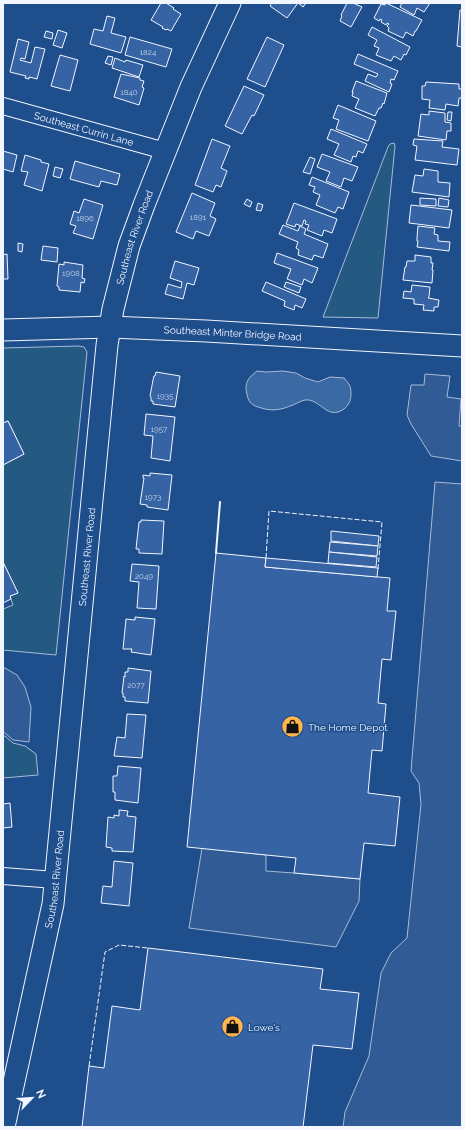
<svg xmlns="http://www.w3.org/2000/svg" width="465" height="1130" font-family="Raleway,sans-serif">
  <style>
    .green { fill: #245a82; stroke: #a8bbd7 }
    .parking { fill: #305b95; stroke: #a8bbd7 }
    .water { fill: #3b69a3; stroke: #a8bbd7 }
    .building { fill: #3563a3; stroke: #f2f6ff }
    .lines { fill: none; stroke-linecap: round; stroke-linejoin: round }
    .minor-casing { stroke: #f2f6ff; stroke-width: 18 }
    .major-casing { stroke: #f2f6ff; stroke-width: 23 }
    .minor { stroke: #1f4e8c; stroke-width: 16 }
    .major { stroke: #1f4e8c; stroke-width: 21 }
    .fence { stroke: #f2f6ff; stroke-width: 1; stroke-dasharray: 5 2; stroke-linecap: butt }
    .wall { stroke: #f2f6ff; stroke-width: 2 }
    .labels { text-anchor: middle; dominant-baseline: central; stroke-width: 3; stroke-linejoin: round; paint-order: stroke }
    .number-label { font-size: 8px; fill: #c3d1e8 }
    .street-label { font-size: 10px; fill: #f2f6ff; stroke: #1f4e8c }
    .poi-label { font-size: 10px; fill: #f2f6ff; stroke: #1f4e8c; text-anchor: start }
  </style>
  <rect width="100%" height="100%" fill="#1f4e8c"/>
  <!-- green -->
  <g class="green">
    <polygon points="394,143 395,146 378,318 323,317 388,147 390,144"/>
    <polygon points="79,346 84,347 87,352 56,655 3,650 3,609 13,605 10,596 18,593 3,562 3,465 24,454 8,421 3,423 3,348"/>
    <polygon points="3,736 5,736 13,743 25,746 36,754 38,775 3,778"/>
  </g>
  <!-- parking -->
  <g class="parking">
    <polygon points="425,374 450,376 447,397 461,399 459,426 462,426 462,461 431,456 411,424 407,415 411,385 424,385"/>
    <polygon points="435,482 462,484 462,1127 343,1127 345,1112 369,1056 381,973 391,953 407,938 421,804 419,783 411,771"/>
    <polygon points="3,667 17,675 25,687 31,707 29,742 13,740 5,733 3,732"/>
    <polygon points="202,848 266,855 266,871 294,873 360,879 359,901 336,947 189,928"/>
  </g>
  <!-- water -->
  <path class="water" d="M257 371 266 372 283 371 296 373 305 378 318 382 330 377 344 378C349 384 351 385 351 394 351 400 349 405 344 409 327 421 320 398 305 400 301 401 297 403 293 405 280 410 272 412 258 407 251 405 248 401 247 394 244 383 248 378 257 371Z"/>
  <!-- building -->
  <g class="building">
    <polygon points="161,3 166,3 174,8 173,9 181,14 171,31 167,29 166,30 162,28 163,27 151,20"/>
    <polygon points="272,3 306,3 303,7 298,3 287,18 270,6"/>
    <polygon points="347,3 353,3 362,7 351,27 340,21 342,16 341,15"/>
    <polygon points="386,3 422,20 416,31 415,31 413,36 406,32 403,38 388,31 389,28 387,26 389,24 387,23 386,25 381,22 382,20 380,19 379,21 374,18 381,4 385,5"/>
    <polygon points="402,3 430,3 424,12 417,8 414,15 400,7"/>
    <polygon points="460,10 462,11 462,47 457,46"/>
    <polygon points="107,16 115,18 111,33 126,37 121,53 90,44 94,29 103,31"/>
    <polygon points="372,27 410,47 406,55 404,54 401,60 394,56 391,61 376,55 379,48 374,46 377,40 368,35"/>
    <polygon points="58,30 67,33 62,48 53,45"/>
    <polygon points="46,31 53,33 52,39 44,37"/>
    <polygon points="130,37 172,49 166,67 125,55"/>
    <polygon points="267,37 284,45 265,87 247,79"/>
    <polygon points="18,39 29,42 25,59 21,58 20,60 31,63 35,47 45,49 37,79 29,77 29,79 25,78 26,76 10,72"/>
    <polygon points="358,54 398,71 394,80 391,79 390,83 392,84 389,92 365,81 368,74 376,77 378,74 354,64"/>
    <polygon points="60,55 78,60 70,91 51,86"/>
    <polygon points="108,56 113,57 111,65 105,63"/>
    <polygon points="115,58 125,62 126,60 143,65 139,77 112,68"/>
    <polygon points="121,74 140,78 140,80 144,81 142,87 144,88 139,105 114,97"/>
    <polygon points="356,81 387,93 384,104 383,103 381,108 379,108 375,116 355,108 359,99 352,96 353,92 352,92"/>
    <polygon points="426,82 459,84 459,89 462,89 462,98 459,98 458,106 446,104 445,110 429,108 430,100 422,99 422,86 425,86"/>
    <polygon points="244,86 264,95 254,116 252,115 242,134 225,126"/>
    <polygon points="338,105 376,121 368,141 336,129 339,120 333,118"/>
    <polygon points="429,111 445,113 445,122 451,123 451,131 447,131 446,140 418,136 421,114 429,115"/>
    <polygon points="448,112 452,112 451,121 447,120"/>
    <polygon points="331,129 367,144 363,153 358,151 356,157 353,156 351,162 334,155 339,144 327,139"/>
    <polygon points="212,139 230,146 221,168 227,171 221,187 216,185 213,192 195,185"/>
    <polygon points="414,139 443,141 442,147 459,149 457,165 415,160 417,146 413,145"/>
    <polygon points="3,151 17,155 13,172 3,169"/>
    <polygon points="322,154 358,167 352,181 344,178 341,187 326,181 330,172 317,167"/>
    <polygon points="25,155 41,160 41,162 49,164 42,191 24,185 28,172 21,171"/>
    <polygon points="310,157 315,159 310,174 303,172"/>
    <polygon points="75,161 120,174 117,185 101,181 99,187 70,179"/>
    <polygon points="55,167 63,169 60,178 53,176"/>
    <polygon points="424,169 438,171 438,182 450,183 449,197 412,192 415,175 423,176"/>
    <polygon points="312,177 349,192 343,209 338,207 335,213 316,205 320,195 313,192 315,187 309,185"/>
    <polygon points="192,193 215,203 210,216 216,219 209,236 196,231 193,239 176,232"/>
    <polygon points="420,198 436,199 436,206 420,205"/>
    <polygon points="439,198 449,200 448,207 438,206"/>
    <polygon points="84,199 103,205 93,239 73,233 76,226 70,224 74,211 79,213"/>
    <polygon points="247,199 252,202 250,207 244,204"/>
    <polygon points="258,203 263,205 261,211 256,210"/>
    <polygon points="294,203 337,219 332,233 324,230 322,236 307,230 309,225 305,224 306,221 304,220 302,226 296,224 295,227 286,224"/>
    <polygon points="411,205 452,210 449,228 409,223"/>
    <polygon points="283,225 298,231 300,226 306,229 304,234 328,244 323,258 314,255 312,260 298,255 299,250 296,248 298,242 279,234"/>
    <polygon points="418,226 435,228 434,234 438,235 438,241 450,242 449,251 417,247 418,241 417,241 417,238"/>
    <polygon points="18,243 23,244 22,252 18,251"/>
    <polygon points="43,246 58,248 57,262 41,260"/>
    <polygon points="277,253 318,268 312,283 304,279 302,285 287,279 291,269 274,263"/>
    <polygon points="7,254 8,279 3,279 3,255"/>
    <polygon points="415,255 431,257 431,263 433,263 432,270 433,270 432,283 403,280 405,267 406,267 407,261 415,261"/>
    <polygon points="175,261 199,268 194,285 187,283 183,299 165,294 168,284 181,288 182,282 170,278"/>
    <polygon points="64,262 83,265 82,278 85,279 84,283 81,282 80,292 59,290 59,287 57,286 59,264 64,265"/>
    <polygon points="266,282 306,299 302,308 295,305 294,310 284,306 285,301 262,291"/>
    <polygon points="286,282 301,287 299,293 284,287"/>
    <polygon points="412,285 430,287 429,297 428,298 439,300 438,307 434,307 434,311 423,310 424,305 414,304 414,299 403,298 404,291 411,292"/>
    <polygon points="156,372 180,376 175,407 153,404 153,401 151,401 151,397 150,396 153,380 154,376 155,376"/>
    <polygon points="146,414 175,417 170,461 151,458 153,436 144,435"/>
    <polygon points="8,421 24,454 3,465 3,423"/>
    <polygon points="150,473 172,475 168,510 147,507 147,505 140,504 144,478 143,478 143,475 150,476"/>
    <polygon points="141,520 164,521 162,554 139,553 139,549 136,549 139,522 141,522"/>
    <polygon points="331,531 379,536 378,546 331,541"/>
    <polygon points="330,542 378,546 377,556 329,552"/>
    <polygon points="329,552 377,557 376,567 328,563"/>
    <polygon points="216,553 266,558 265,567 390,578 387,611 396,611 391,660 382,659 378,703 386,704 382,751 372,750 368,793 400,797 395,846 364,843 360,879 294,873 296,858 187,847"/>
    <polygon points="266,558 378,568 377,577 265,567"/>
    <polygon points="3,562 18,593 10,596 11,599 3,603"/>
    <polygon points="132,564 159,566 156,609 137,608 139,582 130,581"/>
    <polygon points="135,617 155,619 151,655 131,652 132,649 123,649 126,619 135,620"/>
    <polygon points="128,668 151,671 148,703 125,701 125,697 123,697 123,693 122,693 124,676 125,677 125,672 128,672"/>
    <polygon points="127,714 146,715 142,758 114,756 117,737 125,738"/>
    <polygon points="118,766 141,768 138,803 115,800 115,792 113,792 113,776 117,776"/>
    <polygon points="10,803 12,827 3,828 3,804"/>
    <polygon points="119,810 128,811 127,816 136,817 133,852 112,851 112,848 106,847 108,817 114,818 114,815 119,816"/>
    <polygon points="114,861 133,863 129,906 101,903 103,886 112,887"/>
    <polygon points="148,948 323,969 320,989 359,993 352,1049 313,1045 303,1127 82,1127 89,1066 104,1068 112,1006 140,1010"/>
  </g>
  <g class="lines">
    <defs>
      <g id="minor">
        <path id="s1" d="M3 106 165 151"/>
        <polyline points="3,876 55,880"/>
      </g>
      <g id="major">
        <path id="s2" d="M3 330 110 327 206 331 462 346"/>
        <path id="s3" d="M4 1127 53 904 107 345 113 309 129 246 144 205 191 87 230 3"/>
      </g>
    </defs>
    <!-- minor casing -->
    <use href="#minor" class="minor-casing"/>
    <!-- major casing -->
    <use href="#major" class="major-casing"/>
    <!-- minor -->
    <use href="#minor" class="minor"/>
    <!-- major -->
    <use href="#major" class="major"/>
    <!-- fence -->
    <g class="fence">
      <polyline points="266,558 269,511 382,522 378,569"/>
      <polyline points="89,1066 105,952 119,945 148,948"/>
    </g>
    <!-- wall -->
    <polyline class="wall" points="216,553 220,502"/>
  </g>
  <!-- icons -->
  <defs>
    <symbol id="shop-disc" viewBox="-11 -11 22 22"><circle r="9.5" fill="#ffb74d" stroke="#1f4e8c"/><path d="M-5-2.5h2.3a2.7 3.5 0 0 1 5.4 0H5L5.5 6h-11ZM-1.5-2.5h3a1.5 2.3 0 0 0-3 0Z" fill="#111"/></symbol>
  </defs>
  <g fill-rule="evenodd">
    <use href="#shop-disc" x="280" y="714" width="25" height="25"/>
    <use href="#shop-disc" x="220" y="1014" width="25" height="25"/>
  </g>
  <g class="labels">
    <!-- number labels -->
    <g class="number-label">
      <text x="148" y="52">1824</text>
      <text x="129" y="92">1840</text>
      <text x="198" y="217">1891</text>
      <text x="85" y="218">1896</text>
      <text x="71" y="273">1908</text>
      <text x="165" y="396">1935</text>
      <text x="159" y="429">1957</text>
      <text x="153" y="497">1973</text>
      <text x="144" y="576">2049</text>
      <text x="136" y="685">2077</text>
    </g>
    <!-- street labels -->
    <g class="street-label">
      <text stroke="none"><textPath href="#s1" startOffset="84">Southeast Currin Lane</textPath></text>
      <text stroke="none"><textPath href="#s3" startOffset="901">Southeast River Road</textPath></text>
      <text stroke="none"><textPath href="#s2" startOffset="230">Southeast Minter Bridge Road</textPath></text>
      <text stroke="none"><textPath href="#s3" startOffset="577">Southeast River Road</textPath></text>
      <text stroke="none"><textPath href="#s3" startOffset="253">Southeast River Road</textPath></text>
    </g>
    <!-- poi labels -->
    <g class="poi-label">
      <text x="308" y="727">The Home Depot</text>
      <text x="248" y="1027">Lowe's</text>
    </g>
  </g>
  <!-- border -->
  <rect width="465" height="1130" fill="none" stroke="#f2f6ff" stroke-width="8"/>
  <!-- north arrow -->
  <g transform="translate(32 1098) rotate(65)" stroke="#1f4e8c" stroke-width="3" paint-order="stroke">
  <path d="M0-3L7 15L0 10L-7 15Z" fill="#f2f6ff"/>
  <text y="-6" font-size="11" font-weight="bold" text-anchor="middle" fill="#f2f6ff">N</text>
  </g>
</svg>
